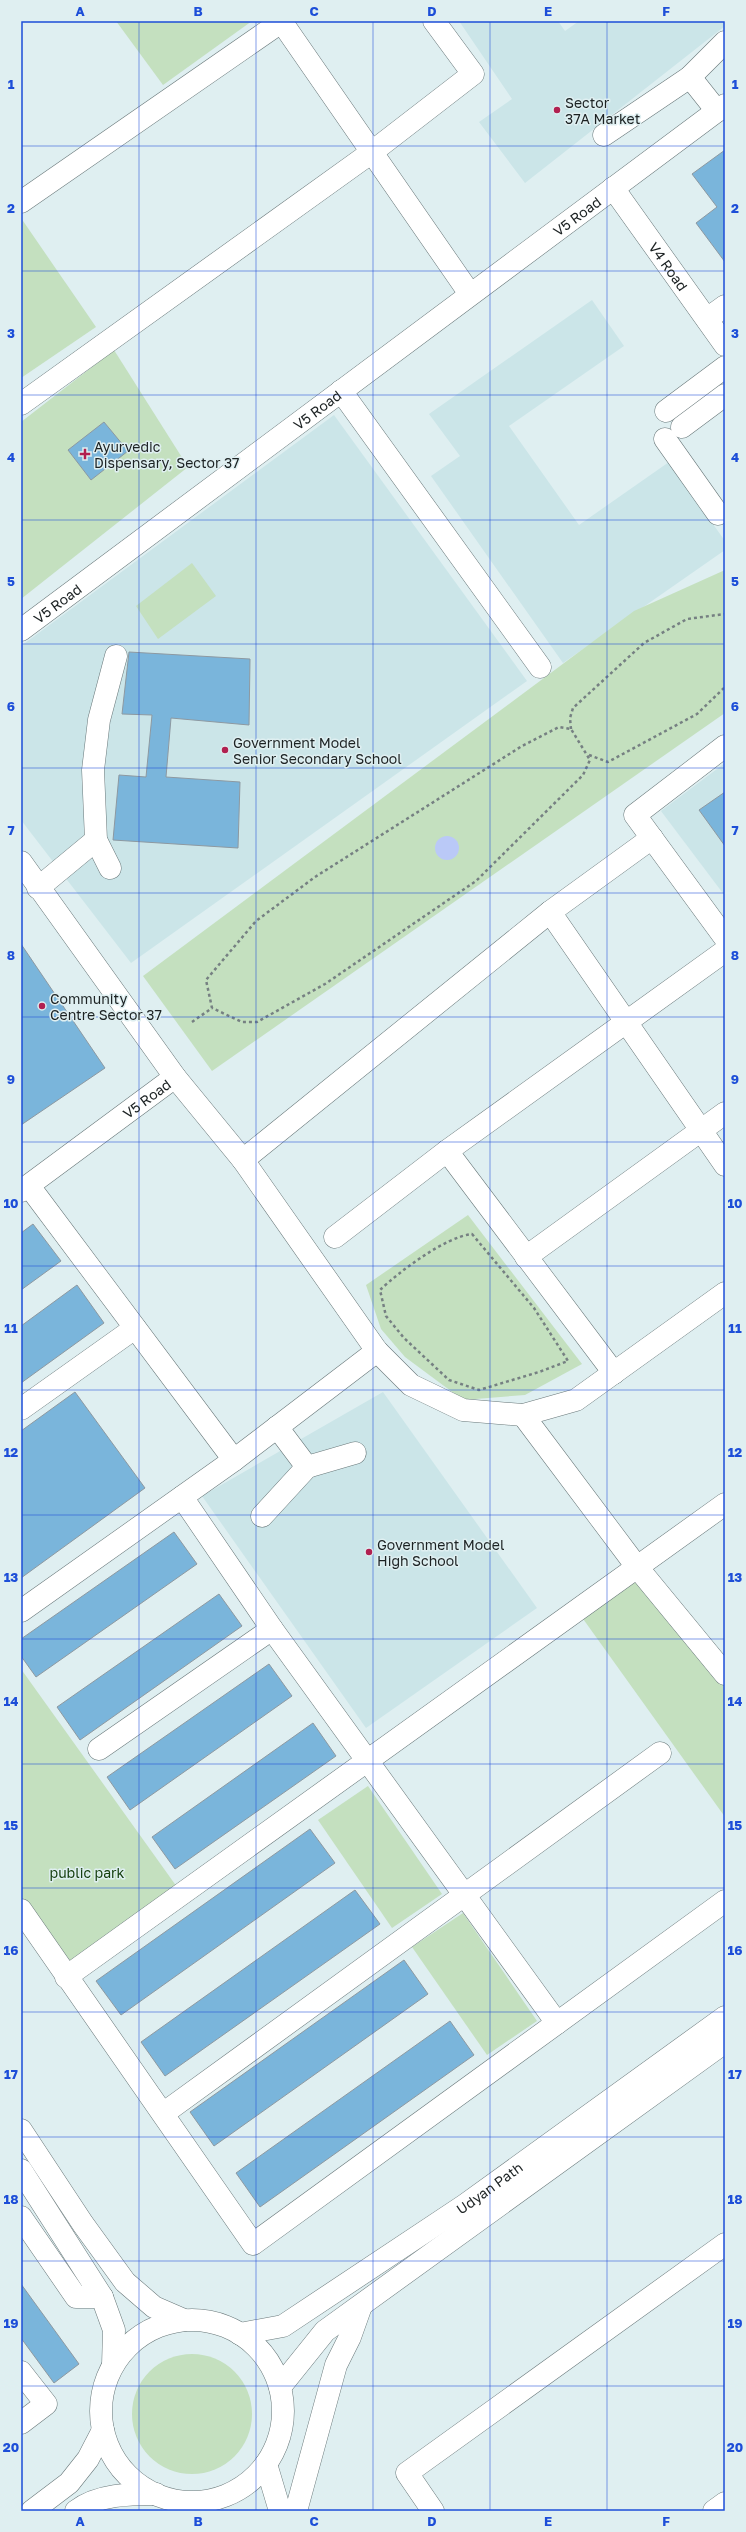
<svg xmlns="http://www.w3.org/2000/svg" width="746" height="2532" font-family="'Golos Text',sans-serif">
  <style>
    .built { fill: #cbe5e8 }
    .green { fill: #c4e0bf }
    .water { fill: #bac9f7 }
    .building { fill: #7ab5db; stroke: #8d99a1 }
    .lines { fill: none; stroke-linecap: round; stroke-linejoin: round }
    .minor-casing { stroke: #69787a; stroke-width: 23 }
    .major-casing { stroke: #69787a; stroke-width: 23 }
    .path { stroke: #768082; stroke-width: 2.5; stroke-dasharray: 3 3; stroke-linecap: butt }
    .minor { stroke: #fff; stroke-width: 22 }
    .major { stroke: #fff; stroke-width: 22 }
    .grid { fill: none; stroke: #1d4ed8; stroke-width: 1; stroke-opacity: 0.55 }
    .poi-dot { fill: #b12050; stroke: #dfeff1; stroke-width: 1.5 }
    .labels { text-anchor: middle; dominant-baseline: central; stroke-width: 3; stroke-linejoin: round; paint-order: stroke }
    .poi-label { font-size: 14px; fill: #1c2223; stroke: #dfeff1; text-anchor: start }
    .street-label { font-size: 14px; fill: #1c2223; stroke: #dfeff1 }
    .park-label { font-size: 14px; fill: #16400f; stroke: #dfeff1 }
    .neatline { fill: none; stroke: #1d4ed8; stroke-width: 1.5 }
    .grid-label { font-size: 13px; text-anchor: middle; font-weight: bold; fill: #1d4ed8 }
  </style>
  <rect width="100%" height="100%" fill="#dfeff1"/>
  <!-- built -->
  <g class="built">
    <polygon points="459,21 558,21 565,31 579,21 725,21 725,26 525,183 479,122 512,99"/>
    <polygon points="592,300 624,346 509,426 579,525 669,462 725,541 725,550 563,663 431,476 460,456 429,414"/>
    <polygon points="334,415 527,681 131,963 21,820 21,646"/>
    <polygon points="725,763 725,896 661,811"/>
    <polygon points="383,1392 537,1608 366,1728 202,1496"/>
  </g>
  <!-- green -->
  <g class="green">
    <polygon points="116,21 252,21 163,85"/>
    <polygon points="21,218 96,327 21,378"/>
    <polygon points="114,350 188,467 21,599 21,422"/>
    <polygon points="192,563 216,596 158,639 136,606"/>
    <polygon points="725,570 725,713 212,1071 143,976 634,611"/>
    <polygon points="468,1215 582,1364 525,1395 463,1400 405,1357 381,1329 366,1285"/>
    <polygon points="645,1571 725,1683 725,1817 581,1616"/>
    <polygon points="21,1669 177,1887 66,1967 21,1901"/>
    <polygon points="368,1786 442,1894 392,1928 318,1820"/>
    <polygon points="463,1913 537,2021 487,2055 412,1947"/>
    <circle cx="192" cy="2414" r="60"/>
  </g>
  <!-- water -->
  <circle class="water" cx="447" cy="848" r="12"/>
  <!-- building -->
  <g class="building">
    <polygon points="725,150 725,262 696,223 717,207 692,174"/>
    <polygon points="104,422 128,451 91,480 68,450"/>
    <polygon points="129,652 250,659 249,725 171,718 166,777 240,782 238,848 113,840 119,775 146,777 152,715 122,714"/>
    <polygon points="725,792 725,846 699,810"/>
    <polygon points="21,944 105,1068 21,1125"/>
    <polygon points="33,1224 61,1261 21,1290 21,1233"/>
    <polygon points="77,1285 104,1323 21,1383 21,1326"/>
    <polygon points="75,1392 145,1488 21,1578 21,1431"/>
    <polygon points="174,1532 197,1564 36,1677 21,1656 21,1639"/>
    <polygon points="219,1594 242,1626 80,1740 57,1707"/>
    <polygon points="269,1664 292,1696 130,1810 107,1777"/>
    <polygon points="313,1723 336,1756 175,1869 152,1837"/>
    <polygon points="310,1829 335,1863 121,2015 96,1981"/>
    <polygon points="355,1890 380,1924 165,2076 141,2042"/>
    <polygon points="404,1960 428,1994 214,2146 190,2112"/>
    <polygon points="450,2021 474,2055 260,2207 236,2173"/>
    <polygon points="21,2284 79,2364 54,2383 21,2338"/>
  </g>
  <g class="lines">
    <defs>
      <g id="minor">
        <polyline points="281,21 470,294"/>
        <polyline points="690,77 717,111"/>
        <polyline points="604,135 690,77 725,42"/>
        <path id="s1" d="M613 188 725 345"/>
        <polyline points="21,202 281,22"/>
        <polyline points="707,319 725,306"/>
        <polyline points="341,391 540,667"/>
        <polyline points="21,404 372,152 473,74 434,21"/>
        <polyline points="666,411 725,367"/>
        <polyline points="682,427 725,395"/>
        <polyline points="665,439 718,514"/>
        <path id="s2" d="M21 630 725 105"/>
        <polyline points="725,746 635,815 725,938"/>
        <polyline points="21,862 175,1077 243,1160 377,1351 411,1385 463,1410 523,1415 576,1400 725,1293"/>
        <polyline points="110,868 96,840 93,770 99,720 116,656"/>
        <polyline points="38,888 96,840"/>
        <polyline points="550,912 725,1165"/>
        <polyline points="447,1151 614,1373"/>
        <polyline points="243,1160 550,912 652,838"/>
        <polyline points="29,1186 234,1460"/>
        <path id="s3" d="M21 1191 175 1077"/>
        <polyline points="335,1237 447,1151 725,951"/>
        <polyline points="526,1257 725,1113"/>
        <polyline points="21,1409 135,1328"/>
        <polyline points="523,1415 637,1567 725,1674"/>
        <polyline points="277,1427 307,1467 355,1453"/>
        <polyline points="182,1497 272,1629 557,2023"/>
        <polyline points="262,1516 307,1467"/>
        <polyline points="21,1611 234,1460 377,1351"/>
        <polyline points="99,1749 272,1629"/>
        <polyline points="21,1910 253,2244 725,1901"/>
        <polyline points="66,1977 725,1504"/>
        <polyline points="164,2113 660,1753"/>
        <polyline points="21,2217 76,2297 102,2297"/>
        <polyline points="21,2372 46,2404 21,2423"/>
        <polyline points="433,2511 407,2473 725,2244"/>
        <polyline points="714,2511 725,2503"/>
      </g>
      <g id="major">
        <polyline points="21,2130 83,2224 125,2282 154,2307 184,2320"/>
        <polyline points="21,2170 102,2297 114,2330 113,2365"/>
        <circle cx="192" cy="2411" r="91"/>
        <path id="s4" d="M240 2334 283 2326 465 2205 725 2017"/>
        <polyline points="280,2387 325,2331 725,2042"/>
        <polyline points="266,2464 280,2511"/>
        <polyline points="32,2511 69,2483 88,2459 103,2430"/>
        <path d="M76 2511C98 2494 130 2494 156 2494"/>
        <polyline points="296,2511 336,2365 350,2337 361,2306"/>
      </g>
    </defs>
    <!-- minor casing -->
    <use href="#minor" class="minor-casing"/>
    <!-- major casing -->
    <use href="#major" class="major-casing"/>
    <!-- path -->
    <g class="path">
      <polyline points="571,729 570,718 573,708 644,643 687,619 725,614"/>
      <polyline points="589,755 608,762 697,714 725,687"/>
      <polyline points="192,1022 212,1008 206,980 256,921 315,877 522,746 559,727 571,729 590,760 583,775 476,881 325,984 257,1022 242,1022 212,1008"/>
      <path d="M472 1234 534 1308 568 1361 539 1372 479 1390 449 1380 404 1338 386 1316 380 1290C400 1271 445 1237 472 1234Z"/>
    </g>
    <!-- minor -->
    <use href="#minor" class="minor"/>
    <!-- major -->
    <use href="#major" class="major"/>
  </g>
  <!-- grid -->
  <path class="grid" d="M139 21V2511M256 21V2511M373 21V2511M490 21V2511M607 21V2511M21 146H725M21 271H725M21 395H725M21 520H725M21 644H725M21 768H725M21 893H725M21 1017H725M21 1142H725M21 1266H725M21 1390H725M21 1515H725M21 1639H725M21 1764H725M21 1888H725M21 2012H725M21 2137H725M21 2261H725M21 2386H725"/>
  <!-- markers -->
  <g class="poi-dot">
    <circle cx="557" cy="110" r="4"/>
    <path d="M83 448h4v4h4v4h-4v4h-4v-4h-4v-4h4z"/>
    <circle cx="225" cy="750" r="4"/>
    <circle cx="42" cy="1006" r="4"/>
    <circle cx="369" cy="1552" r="4"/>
  </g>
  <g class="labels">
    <!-- poi labels -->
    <g class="poi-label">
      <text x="565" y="102">Sector<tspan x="565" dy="16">37A Market</tspan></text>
      <text x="94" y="446">Ayurvedic<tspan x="94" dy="16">Dispensary, Sector 37</tspan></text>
      <text x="233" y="742">Government Model<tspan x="233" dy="16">Senior Secondary School</tspan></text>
      <text x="50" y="998">Community<tspan x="50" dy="16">Centre Sector 37</tspan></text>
      <text x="377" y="1544">Government Model<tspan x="377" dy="16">High School</tspan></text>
    </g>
    <!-- street labels -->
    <g class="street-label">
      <text stroke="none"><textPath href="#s2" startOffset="693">V5 Road</textPath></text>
      <text stroke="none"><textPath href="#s1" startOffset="96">V4 Road</textPath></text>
      <text stroke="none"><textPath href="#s2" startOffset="369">V5 Road</textPath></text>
      <text stroke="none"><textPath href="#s2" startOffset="45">V5 Road</textPath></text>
      <text stroke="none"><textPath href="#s3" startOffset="156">V5 Road</textPath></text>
      <text stroke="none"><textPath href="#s4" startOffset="292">Udyan Path</textPath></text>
    </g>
    <!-- park labels -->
    <g class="park-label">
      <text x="87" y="1872">public park</text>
    </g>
  </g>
  <!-- border -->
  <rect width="746" height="2532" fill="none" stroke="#dfeff1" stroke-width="44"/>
  <rect x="22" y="22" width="702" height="2488" class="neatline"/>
  <g class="grid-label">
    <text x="80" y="16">A</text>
    <text x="198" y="16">B</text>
    <text x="314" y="16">C</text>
    <text x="432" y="16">D</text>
    <text x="548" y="16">E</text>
    <text x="666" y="16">F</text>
    <text x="11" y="89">1</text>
    <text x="735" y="89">1</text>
    <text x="11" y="213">2</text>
    <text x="735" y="213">2</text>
    <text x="11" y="338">3</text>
    <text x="735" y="338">3</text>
    <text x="11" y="462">4</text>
    <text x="735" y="462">4</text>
    <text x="11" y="586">5</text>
    <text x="735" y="586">5</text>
    <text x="11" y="711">6</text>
    <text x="735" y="711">6</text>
    <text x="11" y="835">7</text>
    <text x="735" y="835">7</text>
    <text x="11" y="960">8</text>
    <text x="735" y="960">8</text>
    <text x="11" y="1084">9</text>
    <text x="735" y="1084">9</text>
    <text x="11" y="1208">10</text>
    <text x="735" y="1208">10</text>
    <text x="11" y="1333">11</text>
    <text x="735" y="1333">11</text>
    <text x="11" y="1457">12</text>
    <text x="735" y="1457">12</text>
    <text x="11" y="1582">13</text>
    <text x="735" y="1582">13</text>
    <text x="11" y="1706">14</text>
    <text x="735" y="1706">14</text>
    <text x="11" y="1830">15</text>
    <text x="735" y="1830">15</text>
    <text x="11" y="1955">16</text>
    <text x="735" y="1955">16</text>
    <text x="11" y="2079">17</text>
    <text x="735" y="2079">17</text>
    <text x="11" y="2204">18</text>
    <text x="735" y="2204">18</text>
    <text x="11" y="2328">19</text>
    <text x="735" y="2328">19</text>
    <text x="11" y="2452">20</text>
    <text x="735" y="2452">20</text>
    <text x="80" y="2526">A</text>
    <text x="198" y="2526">B</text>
    <text x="314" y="2526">C</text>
    <text x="432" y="2526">D</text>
    <text x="548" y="2526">E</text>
    <text x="666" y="2526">F</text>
  </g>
</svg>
